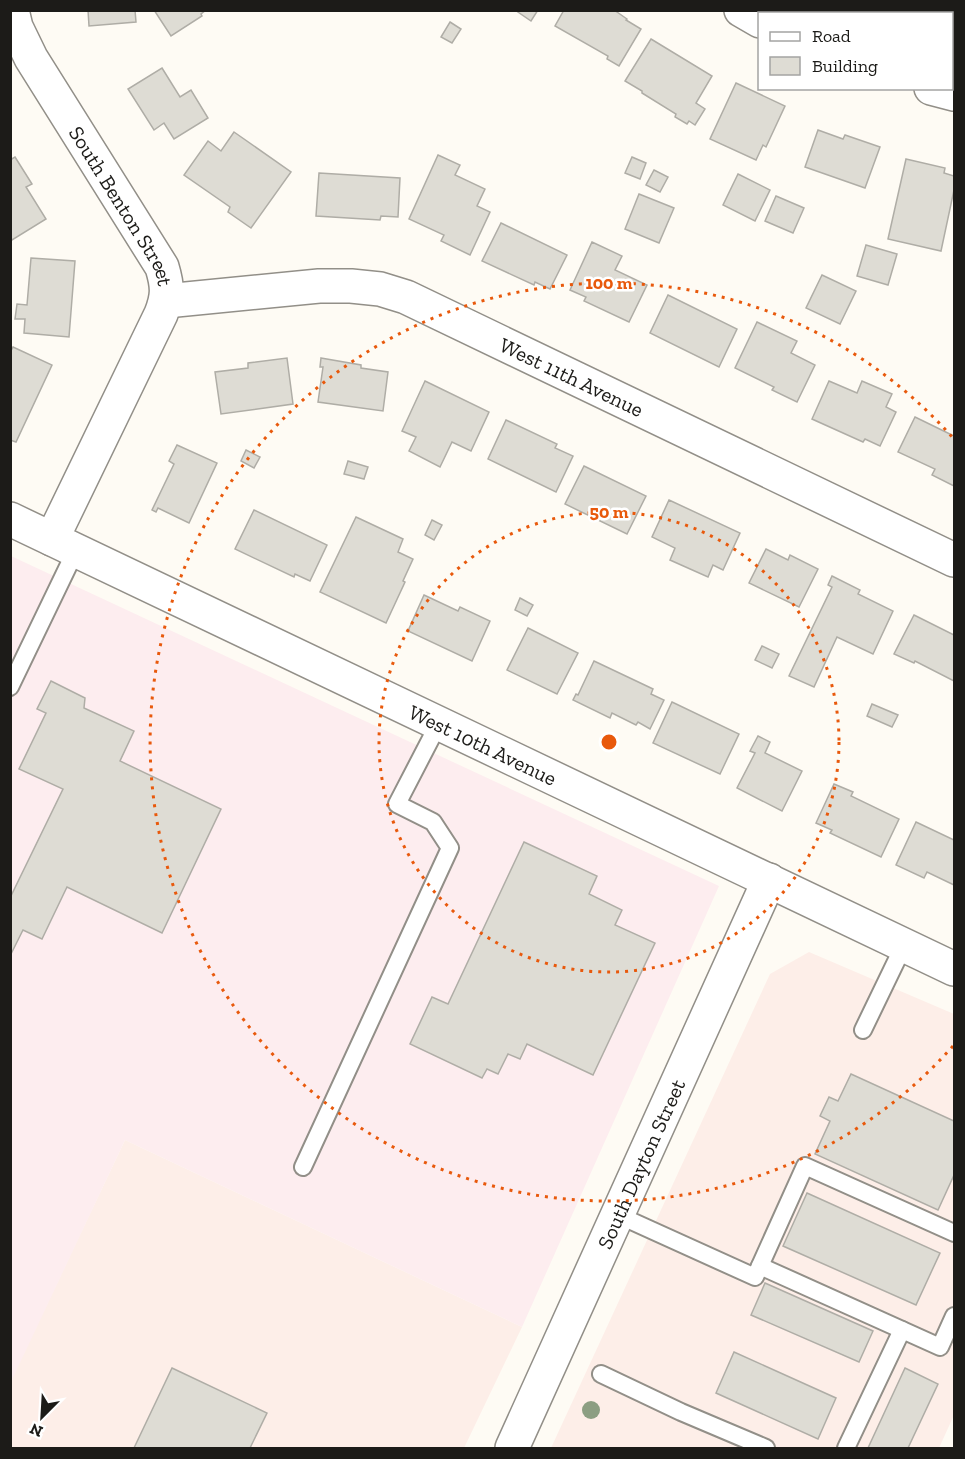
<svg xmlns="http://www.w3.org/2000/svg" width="965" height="1459" font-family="'Zilla Slab',serif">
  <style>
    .commercial { fill: #fdeee8 }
    .medical { fill: #fdedef }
    .building { fill: #dedcd4; stroke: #afada6; stroke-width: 1.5 }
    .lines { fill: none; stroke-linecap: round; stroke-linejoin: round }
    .service-casing { stroke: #928f88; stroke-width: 20 }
    .minor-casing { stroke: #928f88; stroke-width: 36 }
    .tertiary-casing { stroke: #928f88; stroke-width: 36 }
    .secondary-casing { stroke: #928f88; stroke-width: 36 }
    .service { stroke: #fff; stroke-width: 16 }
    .minor { stroke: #fff; stroke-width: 33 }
    .tertiary { stroke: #fff; stroke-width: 33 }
    .secondary { stroke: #fff; stroke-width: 33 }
    .tree { fill: #8c9e82 }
    .ring { fill: none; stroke: #e8590c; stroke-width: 3; stroke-dasharray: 3 6 }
    .labels { text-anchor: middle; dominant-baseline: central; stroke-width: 5; stroke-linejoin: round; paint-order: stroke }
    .street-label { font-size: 21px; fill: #1c1b18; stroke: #fff }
    .centre { fill: #e8590c; stroke: #fff; stroke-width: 3 }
    .ring-label { font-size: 18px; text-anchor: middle; font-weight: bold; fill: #e8590c; stroke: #fff; stroke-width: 5; stroke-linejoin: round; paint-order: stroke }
  </style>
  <rect width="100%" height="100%" fill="#fefbf4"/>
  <!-- commercial -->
  <g class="commercial">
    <polygon points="809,952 954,1014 954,1415 939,1448 551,1448 770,974"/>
    <polygon points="125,1140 522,1327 464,1448 11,1448 10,1382"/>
  </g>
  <!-- medical -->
  <polygon class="medical" points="11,556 719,886 522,1327 125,1140 11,1382"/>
  <!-- building -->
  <g class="building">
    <polygon points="88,10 135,10 136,22 89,26"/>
    <polygon points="154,10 206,10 201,14 202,16 171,36"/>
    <polygon points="515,10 538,10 531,21"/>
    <polygon points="564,10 614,10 627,19 626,20 641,29 619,66 607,59 608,56 555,26"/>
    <polygon points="913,10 944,10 943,14 923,14"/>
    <polygon points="450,22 461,29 452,43 441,37"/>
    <polygon points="651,39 712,76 696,103 705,109 695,125 689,121 687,124 675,117 676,114 642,93 642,91 625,81"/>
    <polygon points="162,68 180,97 191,90 208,118 174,139 164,123 154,130 128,89"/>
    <polygon points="736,83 785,106 766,147 763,145 756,160 710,139"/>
    <polygon points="818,130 843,139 845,135 880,147 865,188 805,167"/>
    <polygon points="234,132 291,172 251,228 228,212 230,207 184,175 208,141 221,151"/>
    <polygon points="438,155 460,165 455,175 485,189 477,206 490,212 470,255 441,241 444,235 409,219"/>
    <polygon points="15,157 32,184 26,187 46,219 12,240 10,237 10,160"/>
    <polygon points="632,157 646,163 640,179 625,173"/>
    <polygon points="906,159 945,168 944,173 954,176 954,190 941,251 888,239"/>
    <polygon points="654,170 668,177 660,192 646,185"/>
    <polygon points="319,173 400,178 398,217 381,216 380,220 316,216"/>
    <polygon points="738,174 770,190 755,221 723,205"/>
    <polygon points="639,194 674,208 659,243 625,229"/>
    <polygon points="776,196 804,208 793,233 765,221"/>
    <polygon points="501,223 567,255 550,289 535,282 534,285 482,261"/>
    <polygon points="592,242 622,256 615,270 647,285 629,322 584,301 586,297 570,290"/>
    <polygon points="866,245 897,254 888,285 857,276"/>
    <polygon points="31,258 75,261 69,337 24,333 25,319 15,319 17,304 27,305"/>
    <polygon points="822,275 856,291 840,324 806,308"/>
    <polygon points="668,295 737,329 719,367 650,333"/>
    <polygon points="757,322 797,341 791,353 815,365 797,402 772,390 774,387 735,368"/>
    <polygon points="13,347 52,365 16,442 10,440 10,352"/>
    <polygon points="287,358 293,404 221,414 215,372 248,368 248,363"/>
    <polygon points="321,358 361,365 361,368 388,372 383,411 318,402 323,367 320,367"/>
    <polygon points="425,381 489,412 471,451 452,442 440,467 409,451 416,437 402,431"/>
    <polygon points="829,381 857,393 862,381 892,394 886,407 896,412 880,446 865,439 863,442 812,419"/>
    <polygon points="915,417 954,436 954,486 932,475 935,469 898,452"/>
    <polygon points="506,420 557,444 555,448 573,456 556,492 488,459"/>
    <polygon points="177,445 217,463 189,523 158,508 156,512 152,510 174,464 169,461"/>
    <polygon points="246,450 260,457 254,468 241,461"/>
    <polygon points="348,461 368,467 364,479 344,474"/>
    <polygon points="584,466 646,496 627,534 565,504"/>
    <polygon points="669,500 740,533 723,570 713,565 708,577 670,560 675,548 652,537"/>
    <polygon points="254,510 327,545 310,581 295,574 294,577 235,549"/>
    <polygon points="356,517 403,539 398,552 413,559 403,581 405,582 386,623 320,592"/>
    <polygon points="432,520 442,525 434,540 425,535"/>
    <polygon points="766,549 788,560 790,555 818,569 799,607 749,583"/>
    <polygon points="832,576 860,590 858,594 893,611 873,654 837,637 814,687 789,676 832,587 828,585"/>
    <polygon points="424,595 458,611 460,607 490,621 472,661 408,631"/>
    <polygon points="520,598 533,605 527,616 515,610"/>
    <polygon points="914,615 954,635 954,681 915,661 914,663 894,654"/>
    <polygon points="528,628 578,653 557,694 507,670"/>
    <polygon points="762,646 779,654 772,668 755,660"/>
    <polygon points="594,661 653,689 651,694 664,700 650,729 638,722 636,725 612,713 610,718 573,700 576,694 578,695"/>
    <polygon points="51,681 85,698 84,708 134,731 120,761 221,809 162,933 67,887 42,939 23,930 10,956 10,898 63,789 19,769 46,713 37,709"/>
    <polygon points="672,702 739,734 720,774 653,743"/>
    <polygon points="872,704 898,715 892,727 867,716"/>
    <polygon points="758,736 770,742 765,753 802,771 782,811 737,788 755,753 750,751"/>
    <polygon points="834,784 853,792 851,796 899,819 881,857 830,833 832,830 816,823"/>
    <polygon points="916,822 954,840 954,885 927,872 924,878 896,865"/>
    <polygon points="524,842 597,876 589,894 622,910 615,925 655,943 593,1075 527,1044 520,1059 508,1054 498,1074 487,1069 482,1078 410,1044 432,997 448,1004"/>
    <polygon points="851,1074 954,1121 954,1175 938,1210 815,1154 830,1121 820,1116 829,1097 838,1101"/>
    <polygon points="807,1193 940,1253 916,1305 783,1246"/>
    <polygon points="765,1283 873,1331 859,1362 751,1315"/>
    <polygon points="734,1352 836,1398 818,1439 716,1393"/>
    <polygon points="172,1368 267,1413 250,1448 134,1448"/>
    <polygon points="905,1368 938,1384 908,1448 868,1448"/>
  </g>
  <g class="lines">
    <defs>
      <g id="service">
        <polyline points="10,687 76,550"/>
        <polyline points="863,1030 904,945"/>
        <polyline points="303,1167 450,848 433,822 397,804 439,723"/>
        <polyline points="618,1215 755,1277 805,1166 954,1233"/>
        <polyline points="760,1266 940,1347 954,1316"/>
        <polyline points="601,1374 681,1412 766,1448"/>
        <polyline points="846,1448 902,1330"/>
      </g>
      <g id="minor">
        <path id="s1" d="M12 10 16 27 31 58 162 267C168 287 168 296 161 314L52 539"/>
        <polyline points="741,10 760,21"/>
        <polyline points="931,88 954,94"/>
        <path id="s2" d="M166 301 319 286H351L380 289 406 297 954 560"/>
      </g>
      <g id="tertiary">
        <path id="s3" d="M512 1448 769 880"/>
      </g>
      <g id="secondary">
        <path id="s4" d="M10 519 954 969"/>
      </g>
    </defs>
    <!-- service casing -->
    <use href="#service" class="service-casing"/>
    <!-- minor casing -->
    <use href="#minor" class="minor-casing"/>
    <!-- tertiary casing -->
    <use href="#tertiary" class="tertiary-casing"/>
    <!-- secondary casing -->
    <use href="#secondary" class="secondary-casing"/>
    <!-- service -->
    <use href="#service" class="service"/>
    <!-- minor -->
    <use href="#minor" class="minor"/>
    <!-- tertiary -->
    <use href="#tertiary" class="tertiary"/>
    <!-- secondary -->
    <use href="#secondary" class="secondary"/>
  </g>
  <!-- trees -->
  <circle class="tree" cx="591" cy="1410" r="9"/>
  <!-- distance rings -->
  <g class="ring">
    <circle cx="609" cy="742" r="230"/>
    <path d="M953 1046A459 459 0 1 1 953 438"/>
  </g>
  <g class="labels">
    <!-- street labels -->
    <g class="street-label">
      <text stroke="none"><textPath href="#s1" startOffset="226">South Benton Street</textPath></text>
      <text stroke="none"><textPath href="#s2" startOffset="426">West 11th Avenue</textPath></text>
      <text stroke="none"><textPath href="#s4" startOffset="524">West 10th Avenue</textPath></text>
      <text stroke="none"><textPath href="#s3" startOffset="312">South Dayton Street</textPath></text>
    </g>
  </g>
  <circle cx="609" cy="742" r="9" class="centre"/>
  <g class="ring-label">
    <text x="609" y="289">100 m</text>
    <text x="609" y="518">50 m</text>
  </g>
  <!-- border -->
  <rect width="965" height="1459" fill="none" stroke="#1c1b18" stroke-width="24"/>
  <!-- legend -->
  <rect x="758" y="12" width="195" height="78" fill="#ffffff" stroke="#a4a4a3" stroke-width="1.5"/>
  <rect x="770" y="32" width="30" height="9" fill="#ffffff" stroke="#a4a4a3" stroke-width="1.5"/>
  <text x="812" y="42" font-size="18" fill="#1c1b18">Road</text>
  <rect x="770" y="57" width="30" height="18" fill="#dedcd4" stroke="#a4a4a3" stroke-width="1.5"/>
  <text x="812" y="72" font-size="18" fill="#1c1b18">Building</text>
  <!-- north arrow -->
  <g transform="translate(42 1417) rotate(204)" stroke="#ffffff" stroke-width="4.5" paint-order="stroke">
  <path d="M0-4.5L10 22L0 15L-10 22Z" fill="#1c1b18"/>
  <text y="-9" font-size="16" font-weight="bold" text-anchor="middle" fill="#1c1b18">N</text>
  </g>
</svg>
